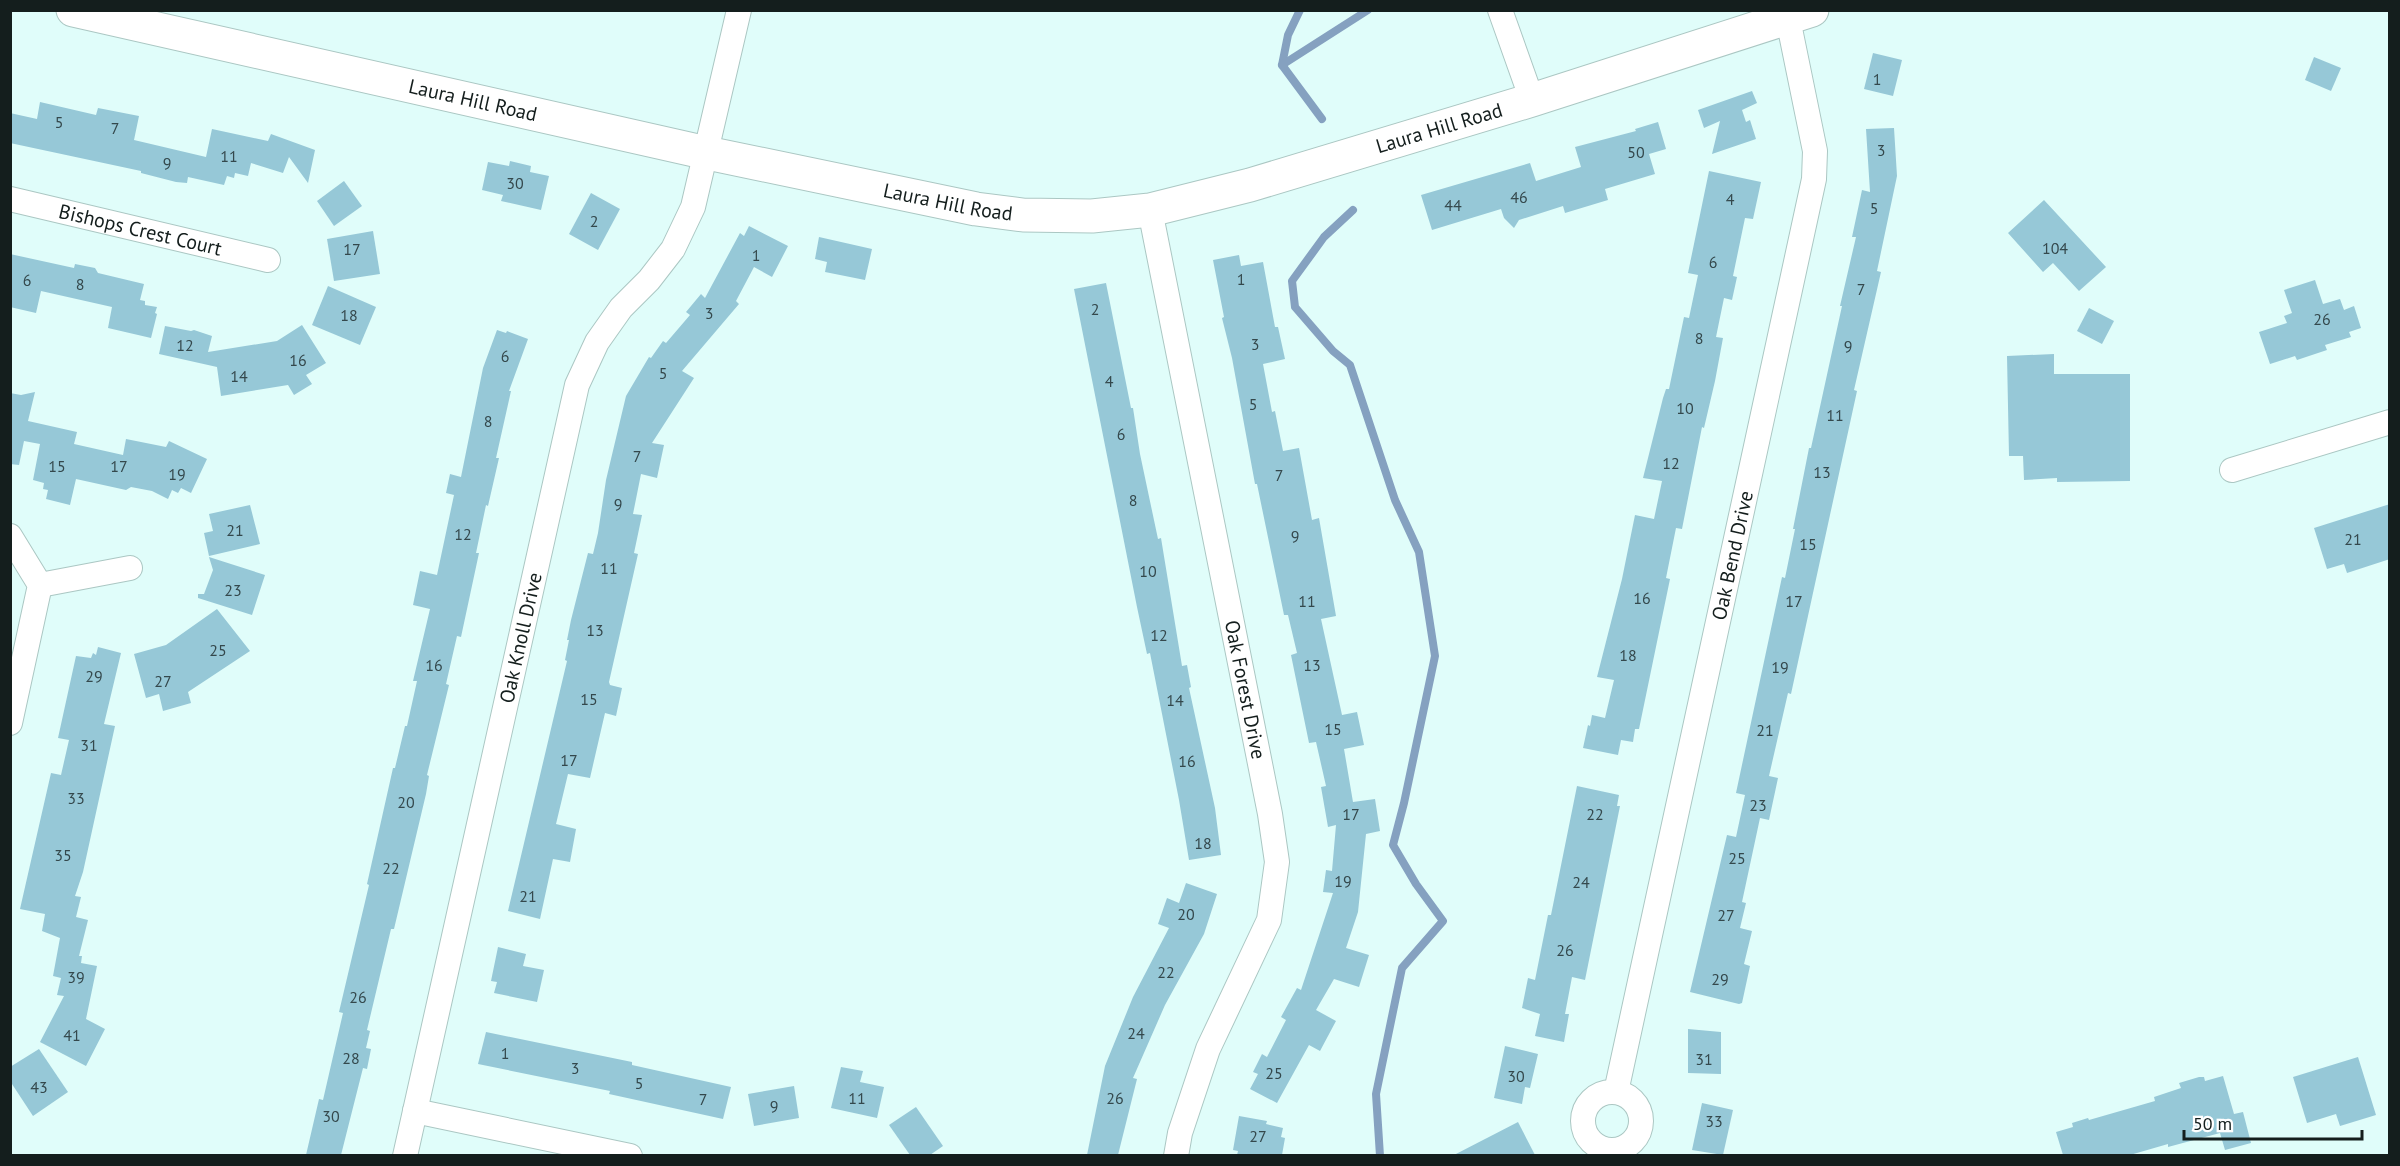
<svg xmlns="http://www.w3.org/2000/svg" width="2400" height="1166" font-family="'PT Sans',sans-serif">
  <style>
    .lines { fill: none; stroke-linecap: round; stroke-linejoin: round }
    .stream { stroke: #85a1c0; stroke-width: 8 }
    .building { fill: #96c8d7 }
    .street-casing { stroke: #abc7c3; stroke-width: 26 }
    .secondary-casing { stroke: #abc7c3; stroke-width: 35 }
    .street { stroke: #fff; stroke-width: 24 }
    .secondary { stroke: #fff; stroke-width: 33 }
    .labels { text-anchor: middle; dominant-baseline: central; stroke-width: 4.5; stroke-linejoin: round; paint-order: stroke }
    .number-label { font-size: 16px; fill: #34484c }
    .street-label { font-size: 20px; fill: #141e1d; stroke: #fff }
  </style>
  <rect width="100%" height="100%" fill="#e0fdfa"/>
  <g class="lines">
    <!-- stream -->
    <g class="stream">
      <polyline points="1300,10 1288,35 1282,65 1322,119"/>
      <polyline points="1282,65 1368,10"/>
      <polyline points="1353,210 1324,237 1292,281 1295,307 1333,351 1350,365 1395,500 1419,552 1435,656 1404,803 1393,845 1416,884 1443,921 1402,968 1376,1094 1380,1156"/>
    </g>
  </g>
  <!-- building -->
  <g class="building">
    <polygon points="1873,53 1902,60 1893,96 1864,89"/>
    <polygon points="2314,57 2341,68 2331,91 2305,80"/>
    <polygon points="1752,91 1757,103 1742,110 1746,122 1750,120 1756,139 1712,154 1720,121 1704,128 1698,110"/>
    <polygon points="40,102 96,115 98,108 139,116 134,140 206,157 212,129 268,141 271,134 315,150 308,183 289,157 283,173 251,163 248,176 235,173 234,178 227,176 224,185 188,177 187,183 176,182 141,173 141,171 10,143 10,113 37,119"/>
    <polygon points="1658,122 1666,149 1649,154 1655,174 1605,189 1608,200 1565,213 1563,206 1519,220 1514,228 1504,218 1501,209 1432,230 1421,195 1530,163 1536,181 1581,167 1575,147 1636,131 1635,129"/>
    <polygon points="1894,128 1897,176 1877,271 1881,272 1854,390 1857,391 1791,694 1788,693 1769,776 1778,778 1769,820 1760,818 1742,902 1746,903 1740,928 1752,931 1744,964 1750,966 1742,1003 1739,1004 1690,992 1727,835 1736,837 1745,795 1736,793 1782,577 1785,578 1795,529 1793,529 1809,448 1811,448 1842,306 1840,306 1856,237 1852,237 1862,190 1870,192 1866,129"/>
    <polygon points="510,161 531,166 530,172 549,176 541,210 501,201 503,195 482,190 488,162 509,166"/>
    <polygon points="1709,171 1761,182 1753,219 1745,218 1733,276 1737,277 1732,300 1724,298 1716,337 1723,338 1715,381 1704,428 1702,427 1682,529 1676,528 1666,578 1670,579 1639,729 1635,729 1633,742 1621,740 1618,755 1583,748 1588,725 1590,726 1592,715 1605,718 1614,680 1597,677 1622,579 1635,515 1654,519 1662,481 1643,478 1663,398 1666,389 1669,389 1684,317 1689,318 1698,275 1688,273"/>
    <polygon points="344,181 362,206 334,226 317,201"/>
    <polygon points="591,193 620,209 598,250 569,234"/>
    <polygon points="2044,200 2106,267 2079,291 2053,263 2043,272 2008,233"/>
    <polygon points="749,226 788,246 772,277 754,267 736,301 739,304 682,371 694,378 652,443 664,445 657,478 641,474 633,514 642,515 634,553 638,554 609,682 610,685 622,688 616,716 605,713 590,778 568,774 556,824 576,829 570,862 553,859 540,919 508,911 567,661 565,660 569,640 567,640 571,620 588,553 593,554 598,533 606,480 626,396 649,357 651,358 663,341 666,343 690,315 686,312 701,294 705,298 740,233 744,236"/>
    <polygon points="373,231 380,274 334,281 327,239"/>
    <polygon points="819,237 872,249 865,280 825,272 827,262 815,259"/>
    <polygon points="10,254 74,268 75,264 95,268 98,273 144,284 140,300 145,301 145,305 157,307 155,313 157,314 151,338 108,328 112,307 41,291 36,313 10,307"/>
    <polygon points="1239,255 1241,266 1263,262 1275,327 1278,327 1285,359 1263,364 1272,412 1275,411 1283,451 1299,448 1312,520 1319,518 1336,616 1321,619 1342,715 1357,712 1364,745 1344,749 1353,802 1375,799 1380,831 1366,834 1358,912 1346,948 1369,955 1359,987 1334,979 1316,1010 1336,1021 1320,1051 1309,1045 1277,1103 1250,1089 1258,1074 1253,1072 1262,1054 1267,1057 1286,1020 1281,1017 1297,988 1301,990 1333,893 1323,892 1326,870 1332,871 1336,825 1328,827 1321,787 1326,786 1316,742 1309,743 1291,655 1297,653 1288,615 1284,615 1257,484 1255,484 1232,358 1222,318 1224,317 1213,260"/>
    <polygon points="2315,280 2323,304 2340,299 2344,310 2354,306 2361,328 2349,332 2351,337 2325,345 2327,350 2297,360 2295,356 2270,364 2259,332 2287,323 2284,316 2292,313 2284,290"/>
    <polygon points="1106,283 1131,408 1133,408 1140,454 1158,539 1161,538 1182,666 1187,665 1191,687 1189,688 1215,808 1221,855 1189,860 1179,800 1150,653 1147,654 1137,607 1074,289"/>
    <polygon points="328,286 376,307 360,345 312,325"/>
    <polygon points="2089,308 2114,321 2102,344 2077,331"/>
    <polygon points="302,325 326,363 306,375 312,384 294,395 288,385 221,396 217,367 159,354 165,326 191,331 194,330 212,336 208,352 277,341"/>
    <polygon points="497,330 506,333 507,331 528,339 509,391 511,391 496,458 499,458 488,506 486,505 476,553 479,553 461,637 457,636 446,684 449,685 427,775 429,776 426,794 394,929 391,929 367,1030 370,1031 366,1048 371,1049 367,1069 363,1068 341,1155 306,1155 319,1099 323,1100 343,1013 339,1012 369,885 367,884 393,768 395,768 405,726 407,726 417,681 413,681 430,609 413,605 420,571 437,575 454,495 446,493 450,474 461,477 483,368"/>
    <polygon points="2054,354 2054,374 2130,374 2130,481 2057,482 2057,478 2024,480 2023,456 2009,456 2007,356"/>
    <polygon points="35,392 28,421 77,432 74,444 123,455 126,439 166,447 169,441 207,459 191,493 181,488 178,493 172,490 168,499 152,491 131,487 126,490 76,479 70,505 46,499 48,490 43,489 44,483 33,480 40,444 24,441 19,465 10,464 10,393 21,395"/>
    <polygon points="2390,504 2390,559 2347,573 2344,564 2327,569 2314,528"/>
    <polygon points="250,505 260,544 209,556 204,533 213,531 209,514"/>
    <polygon points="209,557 265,575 252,615 198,598 198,594 204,594 213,570"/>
    <polygon points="217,609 250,651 188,692 191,703 163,711 159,694 146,698 134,654 166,645"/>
    <polygon points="98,647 121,653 104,724 115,726 83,872 75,896 81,897 76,917 88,920 79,956 82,956 81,963 97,966 86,1019 105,1029 86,1066 40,1042 64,996 57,995 61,978 53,976 60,938 42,931 45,914 20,909 51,773 61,775 69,740 58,738 76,656 91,658 93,653 96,655"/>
    <polygon points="1577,786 1619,795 1617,806 1620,806 1585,980 1572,977 1565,1014 1569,1014 1564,1042 1535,1036 1540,1014 1522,1008 1528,978 1535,980 1548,915 1551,915"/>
    <polygon points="1186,883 1217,894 1204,934 1165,1005 1133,1078 1137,1079 1118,1155 1087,1155 1105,1066 1133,997 1169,928 1158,924 1167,898 1179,903"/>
    <polygon points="498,947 526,954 523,966 544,970 537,1002 494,993 497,982 491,981"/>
    <polygon points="1688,1029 1721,1032 1721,1074 1688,1073"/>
    <polygon points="486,1032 632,1062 632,1065 731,1087 723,1119 609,1094 610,1091 478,1064"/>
    <polygon points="1505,1046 1538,1054 1530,1088 1525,1087 1522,1104 1494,1098"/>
    <polygon points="39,1049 68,1092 33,1116 10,1081 10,1067"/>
    <polygon points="2358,1057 2376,1115 2340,1126 2336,1114 2307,1123 2293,1077"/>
    <polygon points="841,1067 863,1071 860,1082 884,1087 877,1118 831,1108"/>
    <polygon points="2223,1076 2234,1114 2243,1112 2251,1143 2225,1150 2220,1133 2168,1147 2168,1144 2130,1155 2063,1155 2056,1132 2073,1127 2072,1123 2088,1118 2089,1120 2155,1101 2154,1097 2181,1088 2179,1083 2199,1077 2204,1077 2205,1081"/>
    <polygon points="794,1086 799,1118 754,1126 748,1094"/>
    <polygon points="1702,1103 1733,1110 1723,1155 1692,1150"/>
    <polygon points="916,1107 943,1146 930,1155 910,1155 889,1125"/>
    <polygon points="1239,1116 1267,1121 1266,1124 1283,1128 1281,1137 1285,1138 1282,1155 1237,1155 1238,1151 1233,1150"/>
    <polygon points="1518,1122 1535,1155 1454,1155"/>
  </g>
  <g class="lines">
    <defs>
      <g id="street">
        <polyline points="1500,10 1532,100"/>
        <path id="s1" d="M10 199 268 260"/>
        <path id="s2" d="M1150 210 1270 814 1277 862 1269 920 1208 1049 1180 1133 1176 1156"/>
        <polyline points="2232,470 2390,422"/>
        <polyline points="10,536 40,585 10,723"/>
        <polyline points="40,585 130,568"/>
        <circle cx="1612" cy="1121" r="29"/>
        <path id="s3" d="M1616 1092 1814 179 1815 151 1788 19"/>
        <polyline points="415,1111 630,1156"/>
        <path id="s4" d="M405 1156 577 385 597 342 621 308 649 280 673 249 693 207 739 10"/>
      </g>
      <g id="secondary">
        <path id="s5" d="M73 10 707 153 976 209 1023 215 1092 216 1150 210 1250 185 1532 100 1812 10"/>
      </g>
    </defs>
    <!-- street casing -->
    <use href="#street" class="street-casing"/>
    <!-- secondary casing -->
    <use href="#secondary" class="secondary-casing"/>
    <!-- street -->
    <use href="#street" class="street"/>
    <!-- secondary -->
    <use href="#secondary" class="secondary"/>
  </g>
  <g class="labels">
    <!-- number labels -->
    <g class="number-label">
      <text x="1877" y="79">1</text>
      <text x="59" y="122">5</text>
      <text x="115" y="128">7</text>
      <text x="1881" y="150">3</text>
      <text x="1636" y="152">50</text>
      <text x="229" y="156">11</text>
      <text x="167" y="163">9</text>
      <text x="515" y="183">30</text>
      <text x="1519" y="197">46</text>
      <text x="1730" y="199">4</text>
      <text x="1453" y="205">44</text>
      <text x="1874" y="208">5</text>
      <text x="594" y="221">2</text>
      <text x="2055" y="248">104</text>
      <text x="352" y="249">17</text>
      <text x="756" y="255">1</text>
      <text x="1713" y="262">6</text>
      <text x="1241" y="279">1</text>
      <text x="27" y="280">6</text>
      <text x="80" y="284">8</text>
      <text x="1861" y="289">7</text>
      <text x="1095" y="309">2</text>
      <text x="709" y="313">3</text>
      <text x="349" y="315">18</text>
      <text x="2322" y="319">26</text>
      <text x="1699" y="338">8</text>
      <text x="1255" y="344">3</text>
      <text x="185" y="345">12</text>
      <text x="1848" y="346">9</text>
      <text x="505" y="356">6</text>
      <text x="298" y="360">16</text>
      <text x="663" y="373">5</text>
      <text x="239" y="376">14</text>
      <text x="1109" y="381">4</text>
      <text x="1253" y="404">5</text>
      <text x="1685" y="408">10</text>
      <text x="1835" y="415">11</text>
      <text x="488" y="421">8</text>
      <text x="1121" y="434">6</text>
      <text x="637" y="456">7</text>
      <text x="1671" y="463">12</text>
      <text x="57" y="466">15</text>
      <text x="119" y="466">17</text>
      <text x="1822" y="472">13</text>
      <text x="177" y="474">19</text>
      <text x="1279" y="475">7</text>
      <text x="1133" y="500">8</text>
      <text x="618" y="504">9</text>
      <text x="235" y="530">21</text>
      <text x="463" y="534">12</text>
      <text x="1295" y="536">9</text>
      <text x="2353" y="539">21</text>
      <text x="1808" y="544">15</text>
      <text x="609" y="568">11</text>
      <text x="1148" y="571">10</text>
      <text x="233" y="590">23</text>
      <text x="1642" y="598">16</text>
      <text x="1307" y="601">11</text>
      <text x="1794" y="601">17</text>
      <text x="595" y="630">13</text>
      <text x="1159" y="635">12</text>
      <text x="218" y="650">25</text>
      <text x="1628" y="655">18</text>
      <text x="434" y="665">16</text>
      <text x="1312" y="665">13</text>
      <text x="1780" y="667">19</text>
      <text x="94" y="676">29</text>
      <text x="163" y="681">27</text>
      <text x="589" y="699">15</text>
      <text x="1175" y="700">14</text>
      <text x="1333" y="729">15</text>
      <text x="1765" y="730">21</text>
      <text x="89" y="745">31</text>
      <text x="569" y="760">17</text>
      <text x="1187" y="761">16</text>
      <text x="76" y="798">33</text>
      <text x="406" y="802">20</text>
      <text x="1758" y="805">23</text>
      <text x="1351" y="814">17</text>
      <text x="1595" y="814">22</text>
      <text x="1203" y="843">18</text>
      <text x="63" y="855">35</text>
      <text x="1737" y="858">25</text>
      <text x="391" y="868">22</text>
      <text x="1343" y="881">19</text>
      <text x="1581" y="882">24</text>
      <text x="528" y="896">21</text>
      <text x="1186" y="914">20</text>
      <text x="1726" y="915">27</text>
      <text x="1565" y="950">26</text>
      <text x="1166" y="972">22</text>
      <text x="76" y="977">39</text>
      <text x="1720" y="979">29</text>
      <text x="358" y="997">26</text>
      <text x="1136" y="1033">24</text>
      <text x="72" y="1035">41</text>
      <text x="505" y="1053">1</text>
      <text x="351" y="1058">28</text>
      <text x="1704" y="1059">31</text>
      <text x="575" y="1068">3</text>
      <text x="1274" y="1073">25</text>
      <text x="1516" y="1076">30</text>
      <text x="639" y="1083">5</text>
      <text x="39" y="1087">43</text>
      <text x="857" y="1098">11</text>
      <text x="1115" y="1098">26</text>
      <text x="703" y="1099">7</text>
      <text x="774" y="1106">9</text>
      <text x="331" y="1116">30</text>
      <text x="1714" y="1121">33</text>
      <text x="1258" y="1136">27</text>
    </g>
    <!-- street labels -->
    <g class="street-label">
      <text stroke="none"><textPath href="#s5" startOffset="410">Laura Hill Road</textPath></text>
      <text stroke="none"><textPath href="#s5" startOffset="1400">Laura Hill Road</textPath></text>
      <text stroke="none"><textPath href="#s5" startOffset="896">Laura Hill Road</textPath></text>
      <text stroke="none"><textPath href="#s1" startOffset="134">Bishops Crest Court</textPath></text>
      <text stroke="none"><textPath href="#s3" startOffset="549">Oak Bend Drive</textPath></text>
      <text stroke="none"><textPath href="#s4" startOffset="531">Oak Knoll Drive</textPath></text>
      <text stroke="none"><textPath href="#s2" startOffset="489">Oak Forest Drive</textPath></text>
    </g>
  </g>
  <!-- border -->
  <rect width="2400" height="1166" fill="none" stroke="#141e1d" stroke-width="24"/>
  <!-- scale -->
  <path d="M2184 1130v9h178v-9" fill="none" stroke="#141e1d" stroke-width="3"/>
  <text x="2193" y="1130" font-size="18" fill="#141e1d" stroke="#ffffff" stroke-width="4.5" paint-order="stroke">50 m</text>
</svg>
